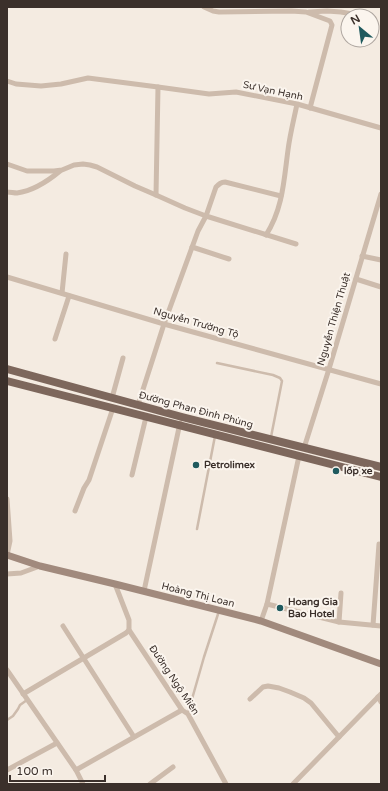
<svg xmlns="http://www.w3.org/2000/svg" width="388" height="791" font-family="'Varela Round',sans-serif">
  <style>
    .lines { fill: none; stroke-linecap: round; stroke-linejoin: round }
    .lane { stroke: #cdbbac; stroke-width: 2.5 }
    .street { stroke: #cdbbac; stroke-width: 5 }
    .secondary { stroke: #a18a7d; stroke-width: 7 }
    .primary { stroke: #7d675c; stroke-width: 8 }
    .poi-dot { fill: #1f5a5e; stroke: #fbf5ee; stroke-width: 1.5 }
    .labels { text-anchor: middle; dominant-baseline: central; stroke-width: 4; stroke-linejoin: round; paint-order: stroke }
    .street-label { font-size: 10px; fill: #3b302b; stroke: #fbf5ee }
    .poi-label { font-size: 10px; font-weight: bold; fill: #3b302b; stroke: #fbf5ee; text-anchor: start }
  </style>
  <rect width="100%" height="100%" fill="#f4ebe1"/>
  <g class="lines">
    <!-- lane -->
    <g class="lane">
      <polyline points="217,363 273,375 280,378 282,381 271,437"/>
      <polyline points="197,529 215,436"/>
      <polyline points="188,713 204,657 219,611"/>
      <polyline points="7,720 13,716 18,709 20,705 27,700"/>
    </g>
    <!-- street -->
    <g class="street">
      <polyline points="204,7 213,11 219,12 291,11 306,12 330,21 332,25 310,108"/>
      <polyline points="309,12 327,11 341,12 364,16"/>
      <polyline points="372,18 374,18"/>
      <polyline points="7,81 16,84 41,86 61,84 88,78 158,87 209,94 236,92 297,104 381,128"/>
      <polyline points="7,164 27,171 54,171 62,170 74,165 83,164 90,165 97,167 135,186 156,195 185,208 206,216 296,244"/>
      <path d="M7 192C10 192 14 193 17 193 32 191 48 181 60 171"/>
      <polyline points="156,195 158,87"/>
      <path d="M266 235C283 209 284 179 288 150 290 134 294 119 297 104"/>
      <polyline points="192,247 229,259"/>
      <polyline points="362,256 381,260"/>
      <polyline points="7,277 164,324 381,384"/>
      <polyline points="356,279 381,287"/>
      <polyline points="62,293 66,254"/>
      <polyline points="55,339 69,296"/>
      <polyline points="112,398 123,358"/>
      <path d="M138 405 164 324 198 231 206 216 216 187C219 184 221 182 225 182L281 196"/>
      <polyline points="304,448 329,369 381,194"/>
      <polyline points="132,475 146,417"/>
      <polyline points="7,499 10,541 7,555"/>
      <polyline points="75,511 84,488 89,480 113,408"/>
      <polyline points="7,574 21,573 40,566"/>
      <polyline points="115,584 129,620 129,630 182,710 188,714 226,784"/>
      <polyline points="144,591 180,423"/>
      <polyline points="267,604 339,622 381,626"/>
      <polyline points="261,621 267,604 299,456"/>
      <polyline points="339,622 341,593"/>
      <polyline points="373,625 379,544"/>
      <polyline points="63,626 134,737"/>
      <polyline points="7,670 76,770 83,784"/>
      <polyline points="23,694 126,633 129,630"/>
      <polyline points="378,697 381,702"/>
      <polyline points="250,699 263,687 268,686 279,688 290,692 304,698 311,703 339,737"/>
      <polyline points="7,770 57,743"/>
      <polyline points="76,770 182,710"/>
      <polyline points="150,784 173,767"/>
      <polyline points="293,784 381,694"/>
    </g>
    <!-- secondary -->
    <polyline class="secondary" points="7,555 40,566 115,584 261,621 381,664"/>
    <!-- primary -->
    <g class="primary">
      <polyline points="7,369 182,417 381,467"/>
      <polyline points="7,381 381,477"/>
    </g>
  </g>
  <!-- markers -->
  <g class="poi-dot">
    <circle cx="196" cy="465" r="4"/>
    <circle cx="336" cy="471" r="4"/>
    <circle cx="280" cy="608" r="4"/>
  </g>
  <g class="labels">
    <!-- street labels -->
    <g class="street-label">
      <text transform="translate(273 91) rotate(12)">Sư Vạn Hạnh</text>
      <text transform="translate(334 319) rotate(-74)">Nguyễn Thiện Thuật</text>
      <text transform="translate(196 323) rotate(16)">Nguyễn Trường Tộ</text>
      <text transform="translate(196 410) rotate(15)">Đường Phan Đình Phùng</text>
      <text transform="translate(198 595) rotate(14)">Hoàng Thị Loan</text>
      <text transform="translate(174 680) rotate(56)">Đường Ngộ Miên</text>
    </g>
    <!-- poi labels -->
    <g class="poi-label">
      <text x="204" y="465">Petrolimex</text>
      <text x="344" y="471">lốp xe</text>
      <text x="288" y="602">Hoang Gia<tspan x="288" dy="12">Bao Hotel</tspan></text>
    </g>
  </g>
  <!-- border -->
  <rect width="388" height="791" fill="none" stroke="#3b302b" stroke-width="16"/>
  <!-- north arrow -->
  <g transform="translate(360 28) rotate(331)"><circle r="19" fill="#fbf5ee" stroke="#aea6a0"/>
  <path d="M0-3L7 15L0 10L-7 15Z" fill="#1f5a5e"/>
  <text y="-6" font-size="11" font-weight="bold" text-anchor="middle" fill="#3b302b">N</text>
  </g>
  <!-- scale -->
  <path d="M10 775v6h95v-6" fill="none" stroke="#3b302b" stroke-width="2"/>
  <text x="16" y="775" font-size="12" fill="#3b302b" stroke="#fbf5ee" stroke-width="3" paint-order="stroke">100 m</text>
</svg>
